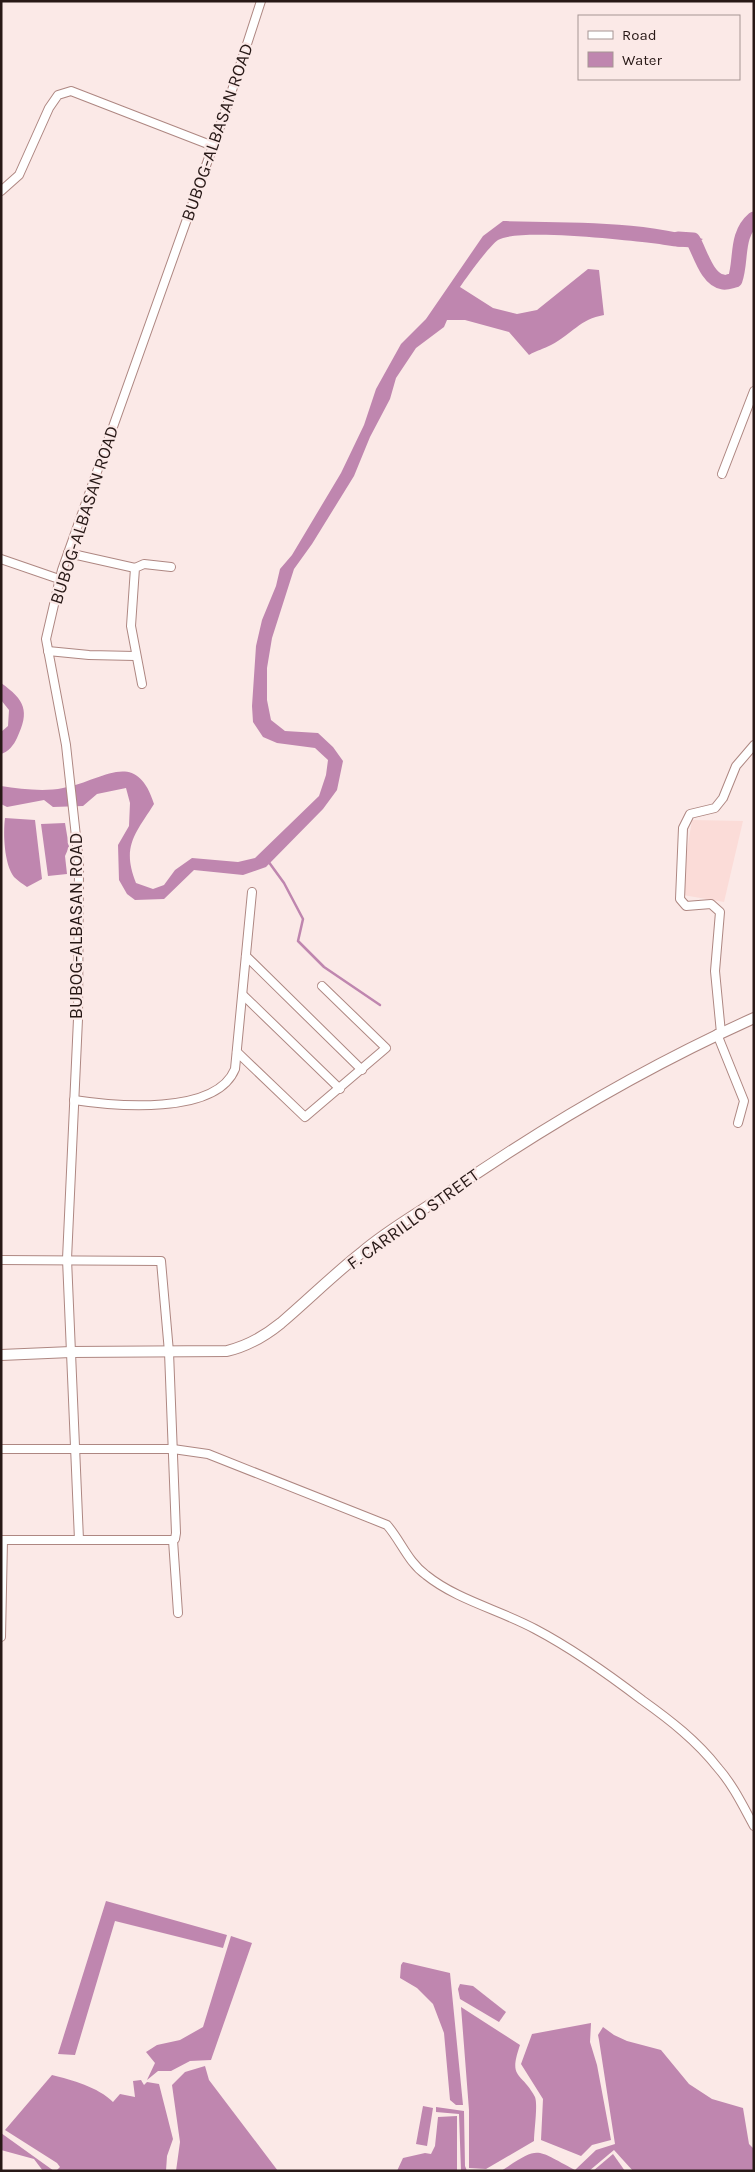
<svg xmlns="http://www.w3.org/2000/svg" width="755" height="2172" font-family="Karla,sans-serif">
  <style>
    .built { fill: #fbdcd8 }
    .water { fill: #bf86af }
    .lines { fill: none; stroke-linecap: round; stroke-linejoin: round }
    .stream { stroke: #bf86af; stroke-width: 2.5 }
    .river { stroke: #bf86af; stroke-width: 15 }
    .minor-casing { stroke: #ae8782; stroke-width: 10 }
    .tertiary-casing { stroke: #ae8782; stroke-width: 12 }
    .minor { stroke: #fff; stroke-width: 8 }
    .tertiary { stroke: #fff; stroke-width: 10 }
    .labels { text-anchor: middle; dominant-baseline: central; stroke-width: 4.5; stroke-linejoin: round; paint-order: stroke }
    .street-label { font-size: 18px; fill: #271816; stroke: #fbe9e7 }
  </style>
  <rect width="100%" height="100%" fill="#fbe9e7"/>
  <!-- built -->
  <polygon class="built" points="692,820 743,821 724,902 683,895 684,869"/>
  <!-- water -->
  <g class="water">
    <path d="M503 221C570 223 639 220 703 239 683 252 673 245 651 243 623 240 519 228 498 240 490 245 466 278 460 287L493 308 517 314 537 310 588 269 599 270 604 315C580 319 572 334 551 345 544 349 537 350 529 355L509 332 465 320H447L444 327 416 348 396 378 390 399 370 437 354 476 312 544 294 569 272 638 267 668V700L271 720 285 731 318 733 333 747 343 761 337 790 323 809 266 867 243 875 194 870 164 899 135 900 127 894 119 880 118 845 129 826 130 803 126 788 97 794 83 806 53 807 44 800 7 807 1 804V786C21 789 44 792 63 788 103 781 136 747 154 804 136 833 121 846 136 883L153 889 164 885 175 870 192 858 238 862 255 858 319 796 326 775 328 760 315 748 277 743 263 737 253 722 252 706 256 646 262 620 276 586 280 569 292 555 341 473 364 425 376 389 401 344 426 319 483 236Z"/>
    <path d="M1 683C25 700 30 711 17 738 14 745 8 752 1 754V732L8 726 9 710 1 700Z"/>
    <path d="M5 818 35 820 42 879 27 887C23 884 18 881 14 877 4 864 3 833 5 818Z"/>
    <polygon points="65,823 69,847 65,856 67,874 48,876 41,824"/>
    <polygon points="106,1901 227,1935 223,1948 115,1921 75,2055 58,2054"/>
    <polygon points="231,1936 252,1943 211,2060 190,2061 171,2071 158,2071 147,2080 155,2063 146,2052 157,2045 180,2040 203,2027"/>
    <polygon points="403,1962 450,1973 463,2105 456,2105 450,2100 444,2033 433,2004 417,1988 400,1978 401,1965"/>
    <polygon points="460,1984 473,1986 506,2012 499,2022 460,1999 458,1989"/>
    <path d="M461 2007 520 2045C508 2080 521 2071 535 2097 538 2105 534 2131 534 2141L486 2169 469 2168V2110Z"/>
    <polygon points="591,2023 590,2042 597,2065 611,2140 592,2145 581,2156 541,2140 543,2099 521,2064 532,2034"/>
    <path d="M603 2027 614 2035 627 2041 661 2050 689 2084 712 2099 743 2108 749 2144 754 2149V2171H633L614 2150 589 2171H501C541 2145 534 2149 575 2170L596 2150 615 2144 599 2040 598 2035Z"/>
    <polygon points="205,2066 209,2080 278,2171 176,2171 180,2142 172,2085 185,2072"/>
    <path d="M52 2075C72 2080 98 2087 113 2102L120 2094 135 2097 133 2081 141 2080 144 2085 147 2082 159 2084 173 2139 167 2156 166 2171H56L60 2167 57 2163 5 2130Z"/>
    <polygon points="423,2106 433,2108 427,2146 416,2144"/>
    <polygon points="436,2107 464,2111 465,2166 467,2171 461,2171 459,2114 436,2112"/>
    <polygon points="457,2116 457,2171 397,2171 403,2158 425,2153 431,2154 435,2146 438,2117"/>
    <polygon points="1,2133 54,2171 43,2171 34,2159 1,2150"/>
    <polygon points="613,2154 625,2171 593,2171"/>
  </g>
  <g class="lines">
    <!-- stream -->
    <polyline class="stream" points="268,861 284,883 303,919 298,941 324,967 380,1005"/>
    <!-- river -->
    <path class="river" d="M678 239 693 240C700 252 707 280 723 282 726 283 731 281 735 280 742 260 735 235 754 219"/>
    <defs>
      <g id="minor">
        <polyline points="1,191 19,175 49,108 58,95 71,91 213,146"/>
        <polyline points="722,474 754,391"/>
        <polyline points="68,553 135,568"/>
        <polyline points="1,559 59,579"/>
        <polyline points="48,651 89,655 135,656"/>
        <polyline points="142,684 131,626 135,568 144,564 171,567"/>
        <polyline points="246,956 362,1070"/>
        <polyline points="243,995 340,1089"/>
        <polyline points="721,1033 715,971 720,912 711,904 686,906 680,899 683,828 690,814 715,808 723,798 736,766 754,745"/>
        <polyline points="717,1034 744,1101 738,1123"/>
        <polyline points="237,1052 305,1117 386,1048 322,986"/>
        <path d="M74 1100C114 1106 216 1116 235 1069L252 892"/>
        <polyline points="1,1260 161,1261 169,1352 176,1533 175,1539 173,1540 1,1540"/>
        <path d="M1 1449H173L208 1454 387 1525C401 1541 408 1562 426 1575 457 1600 500 1610 535 1629 573 1649 608 1674 642 1700 670 1720 697 1741 718 1768 733 1785 743 1806 754 1826"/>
        <polyline points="79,1540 67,1259 78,1019 79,864 66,745 46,639 62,570 223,118 261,1"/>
        <polyline points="173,1540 178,1613"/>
        <polyline points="1,1637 3,1540"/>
      </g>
      <path id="tertiary" d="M1 1355 71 1352 227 1351C248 1346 265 1336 281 1323 308 1300 333 1275 361 1253 385 1232 415 1215 442 1197 540 1129 645 1067 754 1018"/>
    </defs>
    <!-- minor casing -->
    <use href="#minor" class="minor-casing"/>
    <!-- tertiary casing -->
    <use href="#tertiary" class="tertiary-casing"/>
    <!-- minor -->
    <use href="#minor" class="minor"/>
    <!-- tertiary -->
    <use href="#tertiary" class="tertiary"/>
  </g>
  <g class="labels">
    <!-- street labels -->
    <g class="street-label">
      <text transform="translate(217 132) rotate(-71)">BUBOG-ALBASAN ROAD</text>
      <text transform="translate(84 515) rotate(-72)">BUBOG-ALBASAN ROAD</text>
      <text transform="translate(76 926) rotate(-90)">BUBOG-ALBASAN ROAD</text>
      <text transform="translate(413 1219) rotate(-36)">F. CARRILLO STREET</text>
    </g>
  </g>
  <!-- border -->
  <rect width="755" height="2172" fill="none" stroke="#271816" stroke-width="5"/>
  <!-- legend -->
  <rect x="578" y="15" width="162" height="65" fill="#fbe9e7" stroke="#a69593"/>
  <rect x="588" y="31" width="25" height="8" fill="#ffffff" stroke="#a69593"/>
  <text x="622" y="40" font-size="15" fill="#271816">Road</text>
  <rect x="588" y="52" width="25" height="15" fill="#bf86af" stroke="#a69593"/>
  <text x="622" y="65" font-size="15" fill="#271816">Water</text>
</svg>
